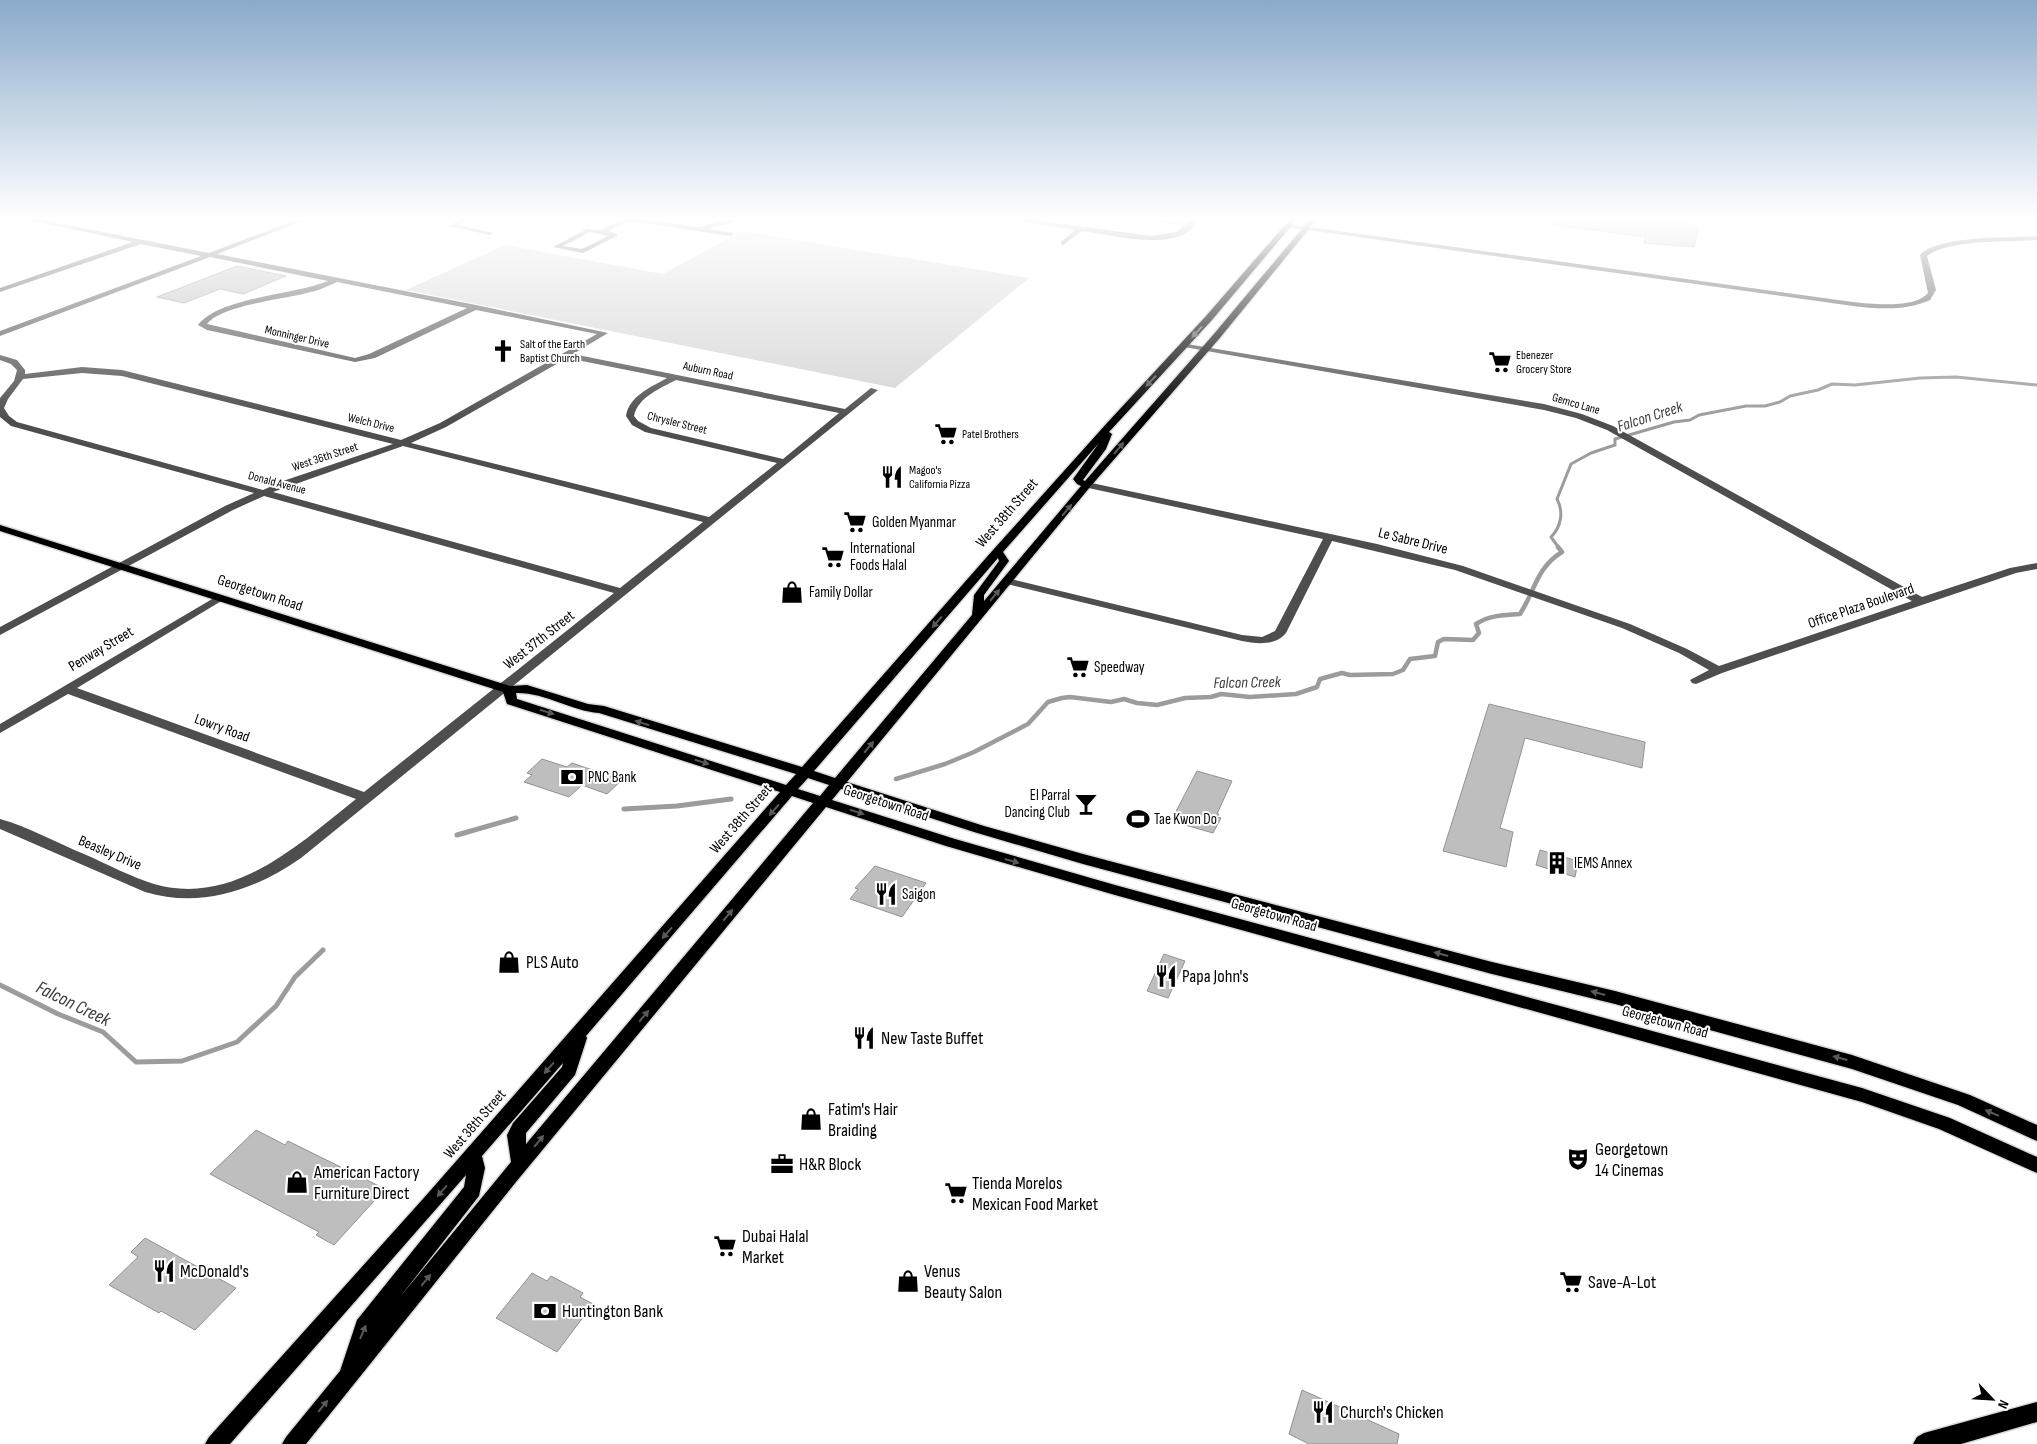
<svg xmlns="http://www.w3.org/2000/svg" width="2037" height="1444" font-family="'Sofia Sans Condensed',sans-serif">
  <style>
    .green { fill: #d5d5d5 }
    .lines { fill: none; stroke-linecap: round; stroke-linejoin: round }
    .stream-far3 { stroke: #9c9c9c; stroke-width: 2.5 }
    .stream-far2 { stroke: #9c9c9c; stroke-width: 3 }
    .stream-far1 { stroke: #9c9c9c; stroke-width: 4.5 }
    .stream { stroke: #9c9c9c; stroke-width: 5 }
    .building { fill: #bebebe; stroke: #929292 }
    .major-casing { stroke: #dbdbdb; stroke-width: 3 }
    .minor { fill: #4e4e4e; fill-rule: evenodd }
    .major { fill: #000; fill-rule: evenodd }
    .oneway { fill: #595959 }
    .labels { text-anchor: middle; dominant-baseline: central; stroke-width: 4; stroke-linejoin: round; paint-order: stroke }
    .far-street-label { font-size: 12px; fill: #000; stroke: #fff }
    .far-poi-label { font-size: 12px; fill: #000; stroke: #fff; text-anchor: start }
    .street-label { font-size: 15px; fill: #000; stroke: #fff }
    .poi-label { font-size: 15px; fill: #000; stroke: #fff; text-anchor: start }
    .water-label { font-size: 16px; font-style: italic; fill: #3d3d3d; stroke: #fff }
    .near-poi-label { font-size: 18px; fill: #000; stroke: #fff; text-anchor: start }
    .near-water-label { font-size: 19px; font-style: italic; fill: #3d3d3d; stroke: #fff }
  </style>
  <rect width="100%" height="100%" fill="#fff"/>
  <!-- green -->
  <polygon class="green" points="742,231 1029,278 895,388 406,290 505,245 663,274"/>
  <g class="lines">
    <!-- stream-far3 -->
    <polyline class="stream-far3" points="1140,218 1181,224"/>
    <!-- stream-far2 -->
    <path class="stream-far2" d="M1559 548 1551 537C1561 527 1564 512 1557 499L1571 464 1591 453 1615 445V439L1674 422 1690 420 1699 415 1746 406H1765L1780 402 1790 396 1818 390 1832 384 1855 385 1920 378 1956 377 2037 385"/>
    <!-- stream-far1 -->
    <path class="stream-far1" d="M896 779 945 764 974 752 1028 724 1048 702 1062 698 1070 697 1111 702 1124 699 1137 703 1157 705 1185 698 1211 697 1221 694 1250 697 1296 694 1317 687 1320 679 1342 673 1350 675 1393 674 1403 670 1410 659 1435 656 1438 642 1444 639 1473 640 1479 633 1476 624C1490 615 1504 615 1520 614 1535 591 1536 568 1562 552L1558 547"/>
    <!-- stream -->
    <g class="stream">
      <polyline points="624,809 677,806 731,799"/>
      <polyline points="457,835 516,818"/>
      <polyline points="0,985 58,1014 103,1032 136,1062 182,1061 237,1042 276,1006 295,977 323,950"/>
    </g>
  </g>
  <!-- building -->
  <g class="building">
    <polygon points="1553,218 1693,218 1692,226 1699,227 1694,247 1644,243 1645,237 1553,225"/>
    <polygon points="237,266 286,276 243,294 220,289 184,303 157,297"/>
    <polygon points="1489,704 1645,742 1642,768 1525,738 1500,828 1513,832 1506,867 1443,851"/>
    <polygon points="542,759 567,767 572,763 622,780 607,794 582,785 569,797 524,782 532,775 527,773"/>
    <polygon points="1197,771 1232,781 1217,814 1219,814 1217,817 1221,818 1213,833 1171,821"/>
    <polygon points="1540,850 1578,861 1575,877 1536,865"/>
    <polygon points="875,866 926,883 902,917 850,899 858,889 855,888"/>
    <polygon points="1164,954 1185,961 1168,998 1147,991"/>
    <polygon points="256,1130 285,1145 288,1141 385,1189 334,1245 316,1235 319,1232 210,1174"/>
    <polygon points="145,1238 236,1288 195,1330 161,1311 159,1313 109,1285 138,1257 131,1252"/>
    <polygon points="532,1273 547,1281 551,1276 583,1293 580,1297 593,1304 557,1352 496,1318"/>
    <polygon points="1302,1390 1399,1434 1397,1444 1309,1444 1289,1434"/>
  </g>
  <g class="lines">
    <defs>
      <g id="major">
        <path d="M1291 218H1298L1212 320 1109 432 1112 434 1106 449 1083 480 1085 481 1213 335 1311 218H1318L1219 339 1090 487 847 782 984 826 1083 854 1492 962 1615 991 1852 1055 1970 1095 2037 1125V1141L1958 1105 1852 1069 1615 1004 1492 974 1083 864 974 832 841 789 832 800 955 839 1115 885 1862 1088 1950 1118 2037 1157V1173L1939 1129 1862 1102 1115 895 946 846 826 807 516 1182 306 1444H282L286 1437 340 1371 357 1320 464 1187 466 1175 230 1444H205L209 1437 422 1200 780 792 507 704 503 692 0 531V525L510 686 527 685 588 704 604 706 802 767 993 550 1107 423 1206 316ZM1099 443 1073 479 1077 484 1081 486 984 601V595L1009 561 1003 552ZM998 558 999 561 974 595 972 615 835 778 814 771ZM516 693C544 692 571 711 599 713L796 774 786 785 517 699ZM808 778 829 785 820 796 798 789ZM792 796 813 803 526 1144V1133L575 1075 587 1038 586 1036ZM563 1063 562 1067 513 1123 507 1135 511 1162 400 1297 479 1196 485 1168 482 1156Z"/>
        <polygon points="2037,1402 2037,1422 1961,1444 1913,1444 1917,1437 1924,1433"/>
      </g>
    </defs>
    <!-- major casing -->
    <use href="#major" class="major-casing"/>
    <!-- minor -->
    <g class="minor">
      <path d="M19 218H32L209 253 301 218H310L217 254 476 305 608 333 573 354 845 409 871 388 878 390 301 858C255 890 201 909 145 892L0 829V819C29 827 57 843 84 854 107 864 131 877 154 884 234 907 299 844 356 799L68 694 0 733V724L219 595 225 598 223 600 77 688 364 792 614 593 264 496 233 510 0 635V627L225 506 254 493 11 426 0 417V398L14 381 17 370 11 364 0 360V355L17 360 25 370V374L82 367 122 370 401 440 440 423 597 334 476 310 375 358 355 362 207 330 198 325C219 297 294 295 328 281L210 257 0 336V331L201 256 141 244 0 292V288L133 242ZM337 282 467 308 369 354 355 358 207 324C222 305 286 299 311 292 320 290 328 286 337 282ZM567 358 667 378C651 387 629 396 626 416L632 425 645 432 777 463 709 517 411 443 446 427ZM82 373 122 376 393 444 283 481 263 490 17 422 9 416 4 408 8 399 23 379ZM676 380 839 413 783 459 651 428 638 421 634 416C638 397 661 388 676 380ZM403 446 703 522 620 588 273 492Z"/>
      <polygon points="463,218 472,218 458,225 493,233 490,235 448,226"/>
      <path d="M619 218H636L700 227 731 218H740L730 223 708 229 733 233V235L731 236 629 221 608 231 617 234V236L583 253 553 247 587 229 600 230 621 220ZM590 232 608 236 582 249 563 246Z"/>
      <path d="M1002 218H1020L1151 236 1177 232 1194 218H1201C1196 225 1189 233 1180 236 1150 246 1113 235 1082 231L1063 245 1061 244V242L1075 230Z"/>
      <path d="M1288 224 1853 302C1872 304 1915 309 1928 293L1920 255C1938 235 2009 238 2037 236V240C2010 242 1947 239 1927 256L1936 290 1930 300C1906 311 1878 309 1853 306L1286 227V225Z"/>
      <path d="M1181 343 1544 404 1582 414 1613 426 1922 597 2010 568 2037 563V569L2016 573 1722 673 1696 684 1692 683 1690 680 1709 670 1679 653 1622 628 1455 570 1332 541 1286 633C1275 646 1257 644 1242 641L1003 583 1002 581 1007 578 1242 635 1262 637 1275 631 1323 539 1084 487V483L1087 482 1377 544 1463 566 1630 624 1687 649 1719 666 1912 601 1607 430 1576 418 1544 410 1184 347H1181Z"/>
    </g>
    <!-- major -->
    <use href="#major" class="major"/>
  </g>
  <!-- one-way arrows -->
  <defs><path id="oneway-solid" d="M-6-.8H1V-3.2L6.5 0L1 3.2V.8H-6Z" transform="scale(1.25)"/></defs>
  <g class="oneway">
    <use href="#oneway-solid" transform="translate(1197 332) rotate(133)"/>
    <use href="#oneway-solid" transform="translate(1151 381) rotate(133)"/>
    <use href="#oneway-solid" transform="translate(1119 448) rotate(-50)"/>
    <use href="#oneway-solid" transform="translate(1067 510) rotate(-50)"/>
    <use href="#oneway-solid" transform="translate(995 595) rotate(-50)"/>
    <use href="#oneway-solid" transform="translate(937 622) rotate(131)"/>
    <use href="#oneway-solid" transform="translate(547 712) rotate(18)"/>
    <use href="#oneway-solid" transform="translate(642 723) rotate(-162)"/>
    <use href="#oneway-solid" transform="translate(869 747) rotate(-50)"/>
    <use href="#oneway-solid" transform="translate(702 762) rotate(17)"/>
    <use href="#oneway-solid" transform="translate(774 810) rotate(131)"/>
    <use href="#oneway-solid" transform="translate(857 812) rotate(18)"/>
    <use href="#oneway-solid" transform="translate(1012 861) rotate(16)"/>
    <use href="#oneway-solid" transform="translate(728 915) rotate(-50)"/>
    <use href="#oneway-solid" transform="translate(667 933) rotate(131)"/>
    <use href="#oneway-solid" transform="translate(1441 954) rotate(-165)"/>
    <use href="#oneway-solid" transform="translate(1598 993) rotate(-165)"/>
    <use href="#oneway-solid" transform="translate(644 1016) rotate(-50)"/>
    <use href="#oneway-solid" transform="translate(1840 1058) rotate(-165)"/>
    <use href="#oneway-solid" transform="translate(549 1068) rotate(131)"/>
    <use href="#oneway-solid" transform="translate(1992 1113) rotate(-157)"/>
    <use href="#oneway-solid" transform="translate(539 1141) rotate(-50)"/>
    <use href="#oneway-solid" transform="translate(442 1191) rotate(131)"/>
    <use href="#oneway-solid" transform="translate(426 1280) rotate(-51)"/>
    <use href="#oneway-solid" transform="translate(363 1332) rotate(-67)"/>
    <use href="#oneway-solid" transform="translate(323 1406) rotate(-51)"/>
  </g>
  <!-- sky -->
  <linearGradient id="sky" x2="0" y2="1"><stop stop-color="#89aaca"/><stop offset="0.52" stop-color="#fff"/><stop offset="1" stop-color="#fff" stop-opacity="0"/></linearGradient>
  <rect width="2037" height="420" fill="url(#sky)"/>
  <!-- icons -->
  <defs>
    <symbol id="church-bare" viewBox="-9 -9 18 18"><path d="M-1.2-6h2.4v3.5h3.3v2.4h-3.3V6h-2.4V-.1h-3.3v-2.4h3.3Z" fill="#000" stroke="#fff" stroke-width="2.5" paint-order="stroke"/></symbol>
    <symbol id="supermarket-bare" viewBox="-9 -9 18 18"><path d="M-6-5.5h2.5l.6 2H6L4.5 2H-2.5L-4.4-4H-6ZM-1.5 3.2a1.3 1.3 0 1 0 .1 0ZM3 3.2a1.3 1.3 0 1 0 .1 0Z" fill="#000" stroke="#fff" stroke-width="2.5" paint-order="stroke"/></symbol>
    <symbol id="restaurant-bare" viewBox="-9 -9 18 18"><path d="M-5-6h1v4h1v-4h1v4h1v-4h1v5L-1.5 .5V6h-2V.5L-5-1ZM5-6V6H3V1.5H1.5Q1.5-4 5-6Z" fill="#000" stroke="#fff" stroke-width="2.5" paint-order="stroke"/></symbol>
    <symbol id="shop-bare" viewBox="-9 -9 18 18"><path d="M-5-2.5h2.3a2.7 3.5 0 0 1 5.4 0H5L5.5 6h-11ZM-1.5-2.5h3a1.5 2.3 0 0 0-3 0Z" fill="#000" stroke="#fff" stroke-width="2.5" paint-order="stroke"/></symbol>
    <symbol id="bank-bare" viewBox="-9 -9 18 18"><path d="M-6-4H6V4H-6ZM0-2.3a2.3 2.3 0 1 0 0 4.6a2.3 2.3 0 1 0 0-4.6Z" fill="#000" stroke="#fff" stroke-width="2.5" paint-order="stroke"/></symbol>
    <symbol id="bar-bare" viewBox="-9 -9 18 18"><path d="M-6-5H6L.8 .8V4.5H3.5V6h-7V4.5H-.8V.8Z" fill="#000" stroke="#fff" stroke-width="2.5" paint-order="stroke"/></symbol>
    <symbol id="stadium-bare" viewBox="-9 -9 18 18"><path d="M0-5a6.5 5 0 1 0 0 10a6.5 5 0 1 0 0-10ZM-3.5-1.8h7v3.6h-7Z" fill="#000" stroke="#fff" stroke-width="2.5" paint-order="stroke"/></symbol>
    <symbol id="building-bare" viewBox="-9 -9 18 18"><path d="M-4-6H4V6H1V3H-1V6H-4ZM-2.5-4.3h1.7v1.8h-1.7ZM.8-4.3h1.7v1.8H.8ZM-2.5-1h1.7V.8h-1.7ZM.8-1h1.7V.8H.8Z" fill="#000" stroke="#fff" stroke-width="2.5" paint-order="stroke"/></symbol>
    <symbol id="theatre-bare" viewBox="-9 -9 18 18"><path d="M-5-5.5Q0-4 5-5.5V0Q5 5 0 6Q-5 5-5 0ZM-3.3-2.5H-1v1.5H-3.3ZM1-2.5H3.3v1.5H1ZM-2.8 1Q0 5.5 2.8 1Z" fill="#000" stroke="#fff" stroke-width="2.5" paint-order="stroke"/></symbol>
    <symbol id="office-bare" viewBox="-9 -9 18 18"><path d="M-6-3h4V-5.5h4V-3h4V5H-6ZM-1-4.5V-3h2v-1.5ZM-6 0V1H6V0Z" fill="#000" stroke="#fff" stroke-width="2.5" paint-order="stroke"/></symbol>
  </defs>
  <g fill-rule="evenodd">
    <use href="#church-bare" x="487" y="335" width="32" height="32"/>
    <use href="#supermarket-bare" x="1484" y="346" width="32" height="32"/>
    <use href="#supermarket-bare" x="930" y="418" width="32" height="32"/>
    <use href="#restaurant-bare" x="876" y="461" width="32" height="32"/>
    <use href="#supermarket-bare" x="839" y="506" width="32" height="32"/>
    <use href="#supermarket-bare" x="817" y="541" width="32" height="32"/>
    <use href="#shop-bare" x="776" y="576" width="32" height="32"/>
    <use href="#supermarket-bare" x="1062" y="651" width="32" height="32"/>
    <use href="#bank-bare" x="556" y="761" width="32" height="32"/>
    <use href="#bar-bare" x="1070" y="788" width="32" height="32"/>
    <use href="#stadium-bare" x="1122" y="803" width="32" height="32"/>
    <use href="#building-bare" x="1541" y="847" width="32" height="32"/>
    <use href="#restaurant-bare" x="870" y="878" width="32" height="32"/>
    <use href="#shop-bare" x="493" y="946" width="32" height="32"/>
    <use href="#restaurant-bare" x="1150" y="960" width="32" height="32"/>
    <use href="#restaurant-bare" x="848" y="1022" width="32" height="32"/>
    <use href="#shop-bare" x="795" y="1103" width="32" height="32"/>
    <use href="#theatre-bare" x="1562" y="1143" width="32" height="32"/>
    <use href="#office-bare" x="766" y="1148" width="32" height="32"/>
    <use href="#shop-bare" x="281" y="1166" width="32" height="32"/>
    <use href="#supermarket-bare" x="940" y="1177" width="32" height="32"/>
    <use href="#supermarket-bare" x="709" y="1230" width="32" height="32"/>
    <use href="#restaurant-bare" x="148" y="1255" width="32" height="32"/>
    <use href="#shop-bare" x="892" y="1265" width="32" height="32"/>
    <use href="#supermarket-bare" x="1555" y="1266" width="32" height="32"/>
    <use href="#bank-bare" x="529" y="1295" width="32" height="32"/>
    <use href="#restaurant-bare" x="1307" y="1396" width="32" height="32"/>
  </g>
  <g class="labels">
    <!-- far-street labels -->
    <g class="far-street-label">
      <text transform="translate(297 337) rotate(13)">Monninger Drive</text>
      <text transform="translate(708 371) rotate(12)">Auburn Road</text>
      <text transform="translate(1576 404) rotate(16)">Gemco Lane</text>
      <text transform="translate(371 423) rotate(14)">Welch Drive</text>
      <text transform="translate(677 423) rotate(14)">Chrysler Street</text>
      <text transform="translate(325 457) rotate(-18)">West 36th Street</text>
      <text transform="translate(277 483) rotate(15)">Donald Avenue</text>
    </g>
    <!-- far-poi labels -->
    <g class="far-poi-label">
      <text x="520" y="344">Salt of the Earth<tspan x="520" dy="14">Baptist Church</tspan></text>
      <text x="1516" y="355">Ebenezer<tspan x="1516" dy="14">Grocery Store</tspan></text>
      <text x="962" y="434">Patel Brothers</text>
      <text x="909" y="470">Magoo's<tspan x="909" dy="14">California Pizza</tspan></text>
    </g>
    <!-- street labels -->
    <g class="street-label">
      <text transform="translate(1007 513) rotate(-49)">West 38th Street</text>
      <text transform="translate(1413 541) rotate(14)">Le Sabre Drive</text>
      <text transform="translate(260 593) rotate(18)">Georgetown Road</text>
      <text transform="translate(1861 606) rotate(-19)">Office Plaza Boulevard</text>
      <text transform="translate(539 640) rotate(-38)">West 37th Street</text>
      <text transform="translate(101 649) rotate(-31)">Penway Street</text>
      <text transform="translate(222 728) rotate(20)">Lowry Road</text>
      <text transform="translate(886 803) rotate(18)">Georgetown Road</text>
      <text transform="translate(741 819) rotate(-49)">West 38th Street</text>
      <text transform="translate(110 853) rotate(23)">Beasley Drive</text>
      <text transform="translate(1274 915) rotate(16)">Georgetown Road</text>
      <text transform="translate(1665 1022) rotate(15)">Georgetown Road</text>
      <text transform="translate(475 1124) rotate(-49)">West 38th Street</text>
    </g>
    <!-- poi labels -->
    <g class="poi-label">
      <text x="872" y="522">Golden Myanmar</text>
      <text x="850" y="548">International<tspan x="850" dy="17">Foods Halal</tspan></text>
      <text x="809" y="592">Family Dollar</text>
      <text x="1094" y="667">Speedway</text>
      <text x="588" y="777">PNC Bank</text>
      <text x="1070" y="795" text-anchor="end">El Parral<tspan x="1070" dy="17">Dancing Club</tspan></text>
      <text x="1154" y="819">Tae Kwon Do</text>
      <text x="1574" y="863">IEMS Annex</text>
      <text x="902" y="894">Saigon</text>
    </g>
    <!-- water labels -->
    <g class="water-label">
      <text transform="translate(1650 417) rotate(-18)">Falcon Creek</text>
      <text transform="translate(1247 683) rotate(-1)">Falcon Creek</text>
    </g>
    <!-- near-poi labels -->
    <g class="near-poi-label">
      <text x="526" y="962">PLS Auto</text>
      <text x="1182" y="976">Papa John's</text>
      <text x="881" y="1038">New Taste Buffet</text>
      <text x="828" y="1109">Fatim's Hair<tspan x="828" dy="21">Braiding</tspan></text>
      <text x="1595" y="1149">Georgetown<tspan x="1595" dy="21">14 Cinemas</tspan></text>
      <text x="799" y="1164">H&amp;R Block</text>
      <text x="314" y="1172">American Factory<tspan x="314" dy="21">Furniture Direct</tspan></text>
      <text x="972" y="1183">Tienda Morelos<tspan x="972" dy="21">Mexican Food Market</tspan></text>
      <text x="742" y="1236">Dubai Halal<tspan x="742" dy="21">Market</tspan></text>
      <text x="180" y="1271">McDonald's</text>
      <text x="924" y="1271">Venus<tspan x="924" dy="21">Beauty Salon</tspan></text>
      <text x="1588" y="1282">Save-A-Lot</text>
      <text x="562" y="1311">Huntington Bank</text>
      <text x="1340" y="1412">Church's Chicken</text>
    </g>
    <!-- near-water labels -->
    <g class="near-water-label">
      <text transform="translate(73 1004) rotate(26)">Falcon Creek</text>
    </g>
  </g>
  <!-- north arrow -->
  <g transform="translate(1992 1399) rotate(115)" stroke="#ffffff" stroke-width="4" paint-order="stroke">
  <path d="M0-4L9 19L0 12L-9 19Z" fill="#000000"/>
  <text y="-8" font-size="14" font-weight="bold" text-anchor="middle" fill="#000000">N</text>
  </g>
</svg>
